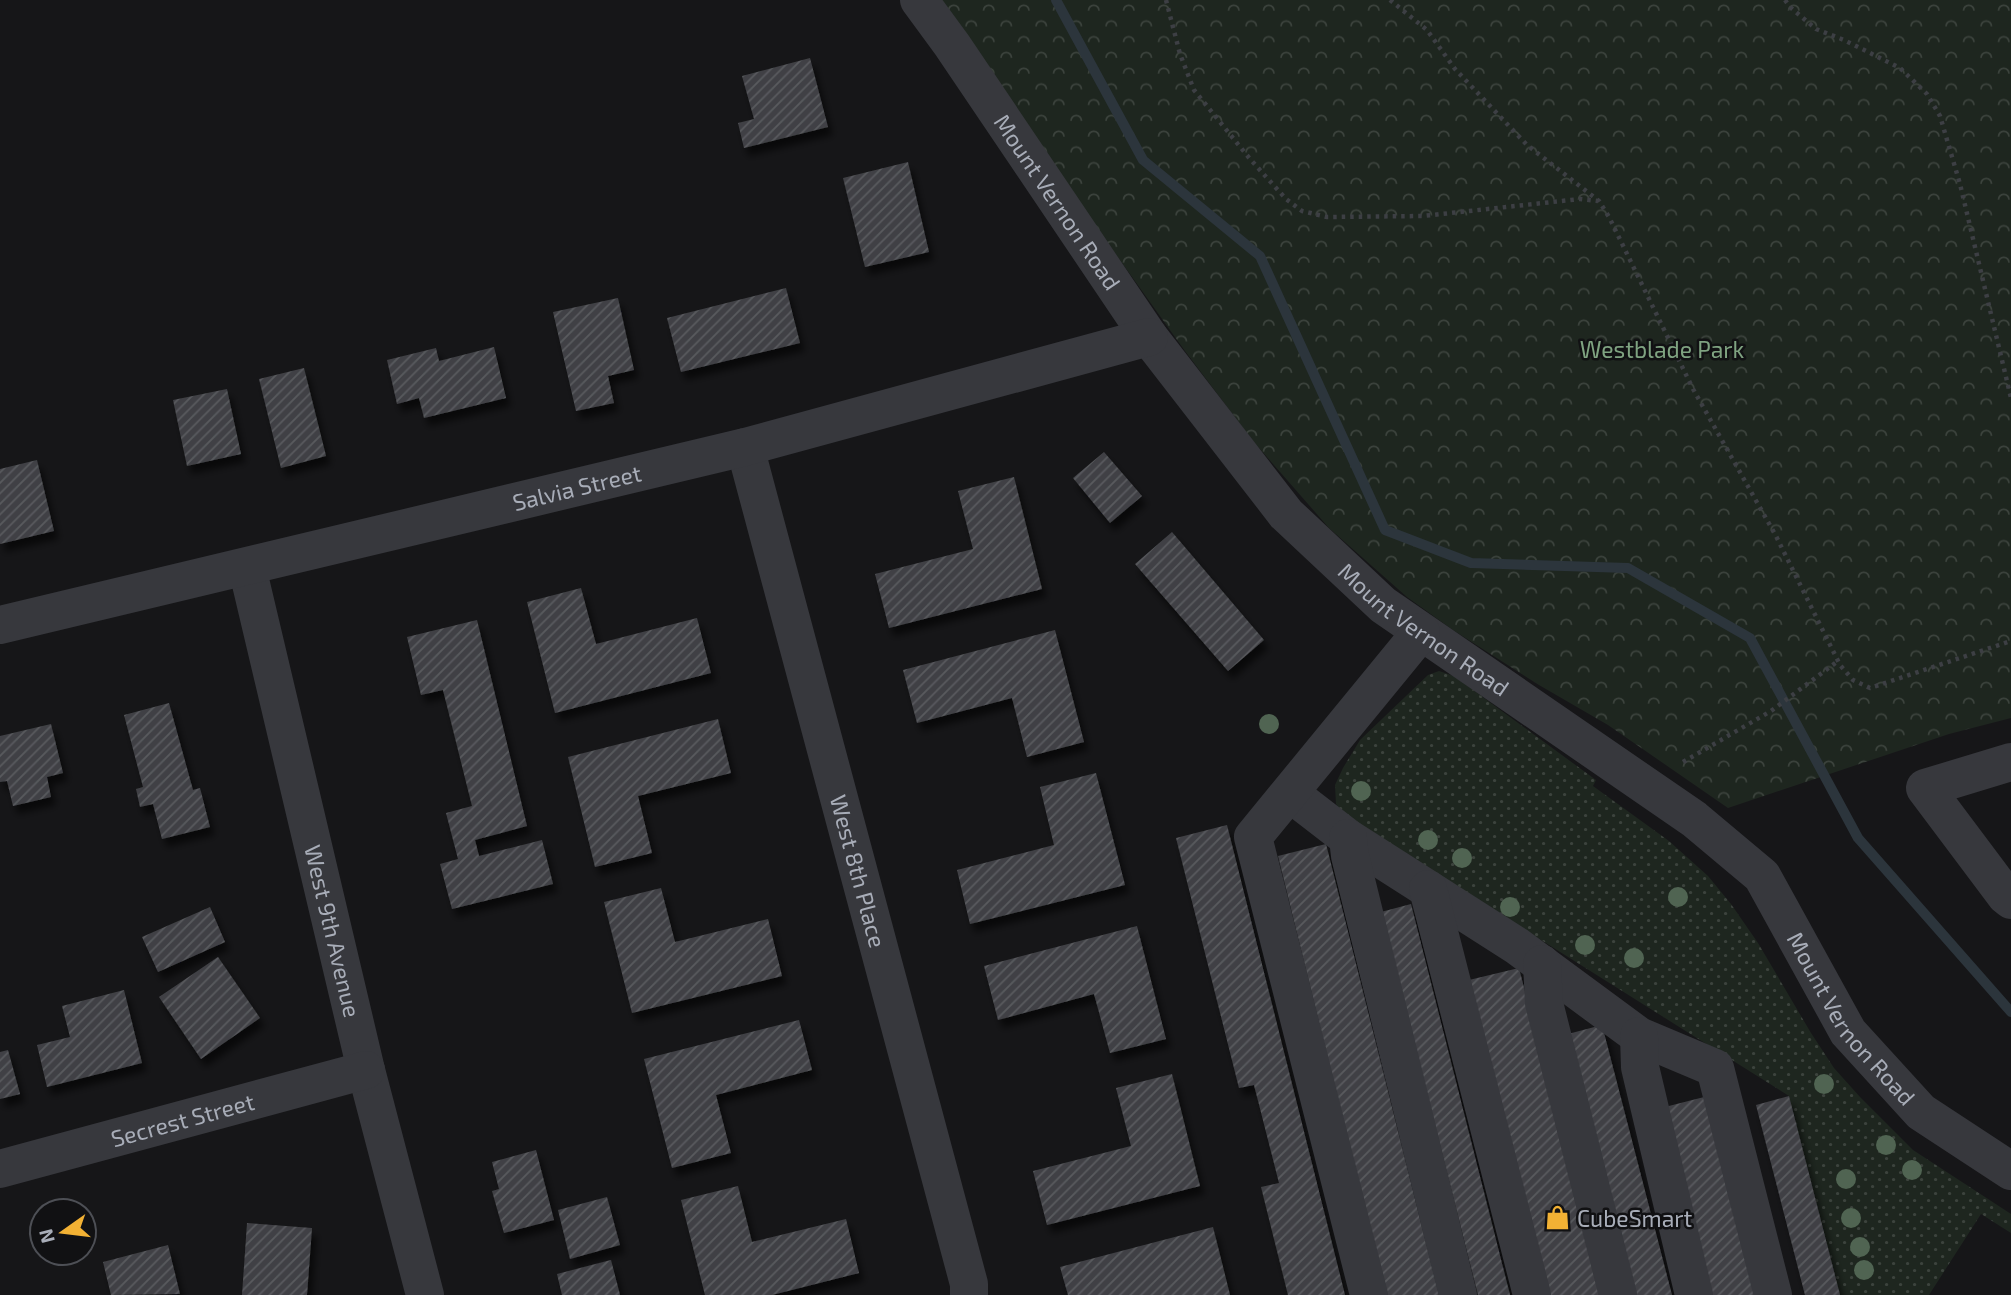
<svg xmlns="http://www.w3.org/2000/svg" width="2011" height="1295" font-family="'Exo 2',sans-serif">
  <style>
    .grass { fill: url(#grass-dots) }
    .forest { fill: url(#forest-crowns) }
    .lines { fill: none; stroke-linecap: round; stroke-linejoin: round }
    .stream { stroke: #2c353c; stroke-width: 10 }
    .building { fill: url(#building-hatch); filter: url(#shadow) }
    .path { stroke: #3d3f44; stroke-width: 4.5; stroke-dasharray: 3.5 5; stroke-linecap: butt }
    .minor { stroke: #37383d; stroke-width: 38 }
    .tree { fill: #506452 }
    .labels { text-anchor: middle; dominant-baseline: central; stroke-width: 5; stroke-linejoin: round; paint-order: stroke }
    .street-label { font-size: 23px; fill: #a8adb8; stroke: #111113 }
    .park-label { font-size: 23px; fill: #7fa381; stroke: #111113 }
    .poi-label { font-size: 23px; fill: #a8adb8; stroke: #111113; text-anchor: start }
  </style>
  <defs>
    <pattern id="grass-dots" width="8" height="8" patternUnits="userSpaceOnUse" patternTransform="scale(1.75)"><rect width="8" height="8" fill="#1e261f"/><path d="M2 2h.1M6 6h.1" fill="none" stroke="#3c433d" stroke-width="1.8" stroke-linecap="round"/></pattern>
    <pattern id="forest-crowns" width="20" height="18" patternUnits="userSpaceOnUse" patternTransform="scale(1.75)"><rect width="20" height="18" fill="#1e261f"/><path d="M2 6a3 3 0 1 1 6 0M12 15a3 3 0 1 1 6 0" fill="none" stroke="#3c433d"/></pattern>
    <pattern id="building-hatch" width="6" height="6" patternUnits="userSpaceOnUse" patternTransform="scale(1.75)"><rect width="6" height="6" fill="#404145"/><path d="M-1 1l2-2M0 6l6-6M5 7l2-2" fill="none" stroke="#595a5e"/></pattern>
    <filter id="shadow"><feDropShadow dx="4.5" dy="8" stdDeviation="3.5" flood-color="#0009"/></filter>
  </defs>
  <rect width="100%" height="100%" fill="#161618"/>
  <!-- grass -->
  <polygon class="grass" points="1439,671 1454,676 1596,780 1593,786 1669,841 1708,876 1731,904 1758,943 1811,1033 1834,1068 1860,1097 1913,1150 2011,1214 2011,1233 1981,1214 1929,1295 1840,1295 1789,1096 1347,818 1336,804 1335,785 1343,768 1360,740 1428,675"/>
  <!-- forest -->
  <polygon class="forest" points="934,0 2011,0 2011,718 1949,734 1728,808 1608,725 1539,685 1453,630 1407,597 1329,528 1253,441 1185,351"/>
  <g class="lines">
    <!-- stream -->
    <polyline class="stream" points="1056,0 1143,160 1260,256 1385,530 1471,563 1628,568 1750,638 1858,838 2011,1012"/>
  </g>
  <!-- building -->
  <g class="building">
    <polygon points="810,58 828,127 744,148 738,123 754,119 742,76"/>
    <polygon points="908,162 929,252 865,267 843,178"/>
    <polygon points="786,288 800,343 681,372 667,318"/>
    <polygon points="618,298 634,370 608,376 614,403 576,411 553,312"/>
    <polygon points="494,347 506,398 424,418 419,398 397,404 387,360 436,348 439,361"/>
    <polygon points="304,368 326,456 281,468 259,379"/>
    <polygon points="227,389 241,454 187,466 173,400"/>
    <polygon points="1104,452 1142,496 1110,523 1073,478"/>
    <polygon points="37,460 54,531 0,544 0,469"/>
    <polygon points="1014,477 1042,589 889,628 875,574 973,549 958,491"/>
    <polygon points="1172,532 1264,640 1228,671 1135,564"/>
    <polygon points="581,588 596,644 697,618 711,673 555,713 527,602"/>
    <polygon points="477,620 527,826 475,840 479,856 542,840 553,884 452,909 440,864 458,859 446,813 472,806 443,690 421,695 407,637"/>
    <polygon points="1055,630 1084,742 1027,757 1012,698 917,723 903,670"/>
    <polygon points="169,703 193,790 200,788 210,827 162,839 153,804 140,807 136,789 143,787 124,715"/>
    <polygon points="718,719 731,773 638,796 652,853 595,867 568,757"/>
    <polygon points="51,724 63,773 47,777 51,797 13,806 7,781 0,782 0,736"/>
    <polygon points="1096,773 1125,885 970,924 957,870 1054,845 1040,787"/>
    <polygon points="1227,825 1345,1295 1288,1295 1261,1187 1279,1183 1254,1085 1239,1088 1176,838"/>
    <polygon points="1326,844 1439,1295 1386,1295 1278,856"/>
    <polygon points="661,888 675,942 768,919 782,976 632,1013 604,902"/>
    <polygon points="1411,904 1510,1295 1478,1295 1381,912"/>
    <polygon points="210,907 225,942 158,972 142,937"/>
    <polygon points="1137,926 1166,1039 1110,1053 1094,994 998,1020 984,966"/>
    <polygon points="218,957 260,1018 201,1059 159,997"/>
    <polygon points="1519,968 1602,1295 1549,1295 1469,980"/>
    <polygon points="124,990 142,1063 47,1087 37,1045 70,1037 62,1006"/>
    <polygon points="799,1020 812,1070 716,1095 731,1153 672,1168 644,1059"/>
    <polygon points="1602,1025 1672,1295 1636,1295 1568,1034"/>
    <polygon points="8,1050 20,1094 0,1099 0,1052"/>
    <polygon points="1172,1074 1200,1186 1047,1225 1033,1171 1131,1146 1116,1088"/>
    <polygon points="1708,1096 1760,1295 1709,1295 1661,1108"/>
    <polygon points="1789,1096 1840,1295 1805,1295 1756,1105"/>
    <polygon points="536,1150 554,1220 504,1233 492,1191 499,1189 492,1162"/>
    <polygon points="738,1186 752,1242 846,1219 859,1273 772,1295 705,1295 681,1200"/>
    <polygon points="607,1197 620,1245 570,1259 558,1210"/>
    <polygon points="247,1223 312,1228 307,1295 242,1295"/>
    <polygon points="1213,1227 1230,1295 1068,1295 1060,1267"/>
    <polygon points="168,1245 180,1294 111,1295 103,1262"/>
    <polygon points="611,1260 620,1295 562,1295 557,1274"/>
  </g>
  <g class="lines">
    <!-- path -->
    <g class="path">
      <polyline points="1166,0 1180,54 1194,90 1250,159 1286,199 1302,211 1327,217 1423,216 1580,199 1598,201"/>
      <polyline points="1390,0 1427,30 1455,69 1527,145 1599,201 1609,217 1693,389 1776,536 1840,665 1853,680 1870,688 2011,641"/>
      <polyline points="1785,0 1790,7 1816,29 1844,40 1900,68 1927,94 1940,116 1960,184 2011,398"/>
      <polyline points="1683,762 1771,711 1838,661"/>
    </g>
    <!-- minor -->
    <g class="minor">
      <path id="s1" d="M919 0 952 45 1149 337 1286 514 1383 605 1694 819 1762 876 1848 1032 1921 1112 2011 1171"/>
      <path id="s2" d="M745 447 969 1284V1295"/>
      <path id="s3" d="M247 567 366 1070 425 1295"/>
      <path id="s4" d="M0 625 745 447 1149 337"/>
      <polyline points="2011,762 1925,788 2006,896 2011,900"/>
      <polyline points="1291,794 1348,838 1517,946 1639,1036 1715,1068 1773,1295"/>
      <polyline points="1348,838 1350,856 1458,1295"/>
      <polyline points="1428,889 1532,1295"/>
      <polyline points="1542,964 1544,1003 1618,1295"/>
      <polyline points="1639,1036 1640,1067 1694,1295"/>
      <path id="s5" d="M0 1169 366 1070"/>
      <polyline points="1369,1295 1253,837 1421,632"/>
    </g>
  </g>
  <!-- trees -->
  <g class="tree">
    <circle cx="1269" cy="724" r="10"/>
    <circle cx="1361" cy="791" r="10"/>
    <circle cx="1428" cy="840" r="10"/>
    <circle cx="1462" cy="858" r="10"/>
    <circle cx="1678" cy="897" r="10"/>
    <circle cx="1510" cy="907" r="10"/>
    <circle cx="1585" cy="945" r="10"/>
    <circle cx="1634" cy="958" r="10"/>
    <circle cx="1824" cy="1084" r="10"/>
    <circle cx="1886" cy="1145" r="10"/>
    <circle cx="1912" cy="1170" r="10"/>
    <circle cx="1846" cy="1179" r="10"/>
    <circle cx="1851" cy="1218" r="10"/>
    <circle cx="1860" cy="1247" r="10"/>
    <circle cx="1864" cy="1270" r="10"/>
  </g>
  <!-- icons -->
  <defs>
    <symbol id="shop-bare" viewBox="-9 -9 18 18"><path d="M-5-2.5h2.3a2.7 3.5 0 0 1 5.4 0H5L5.5 6h-11ZM-1.5-2.5h3a1.5 2.3 0 0 0-3 0Z" fill="#f2b134" stroke="#111113" stroke-width="2.5" paint-order="stroke"/></symbol>
  </defs>
  <g fill-rule="evenodd">
    <use href="#shop-bare" x="1540" y="1200" width="35" height="35"/>
  </g>
  <g class="labels">
    <!-- street labels -->
    <g class="street-label">
      <text stroke="none"><textPath href="#s1" startOffset="245">Mount Vernon Road</textPath></text>
      <text stroke="none"><textPath href="#s4" startOffset="593">Salvia Street</textPath></text>
      <text stroke="none"><textPath href="#s1" startOffset="812">Mount Vernon Road</textPath></text>
      <text stroke="none"><textPath href="#s2" startOffset="439">West 8th Place</textPath></text>
      <text stroke="none"><textPath href="#s3" startOffset="374">West 9th Avenue</textPath></text>
      <text stroke="none"><textPath href="#s1" startOffset="1400">Mount Vernon Road</textPath></text>
      <text stroke="none"><textPath href="#s5" startOffset="189">Secrest Street</textPath></text>
    </g>
    <!-- park labels -->
    <g class="park-label">
      <text x="1662" y="349">Westblade Park</text>
    </g>
    <!-- poi labels -->
    <g class="poi-label">
      <text x="1577" y="1218">CubeSmart</text>
    </g>
  </g>
  <!-- north arrow -->
  <g transform="translate(63 1232) rotate(256)"><circle r="33" fill="#111113" stroke="#4d4f55" stroke-width="2"/>
  <path d="M0-5L12 26L0 18L-12 26Z" fill="#f2b134"/>
  <text y="-10" font-size="19" font-weight="bold" text-anchor="middle" fill="#a8adb8">N</text>
  </g>
</svg>
